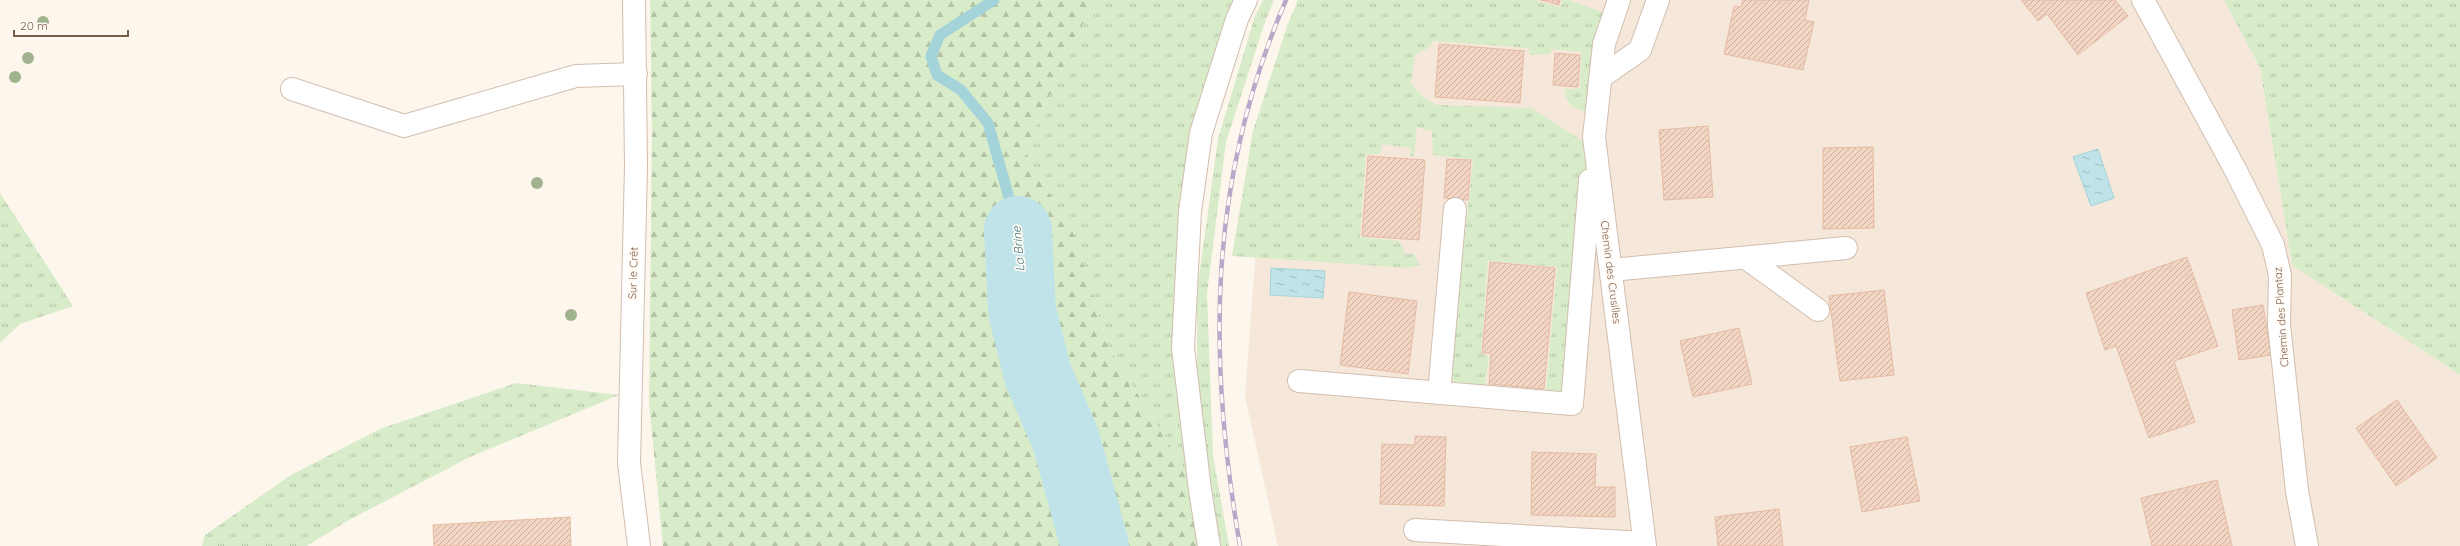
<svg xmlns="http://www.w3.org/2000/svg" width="2460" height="546" font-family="Quicksand,sans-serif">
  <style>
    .residential { fill: #f5e8da }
    .grass { fill: url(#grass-tufts) }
    .forest { fill: url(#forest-firs) }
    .water { fill: url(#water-ripples); stroke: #a5d3da }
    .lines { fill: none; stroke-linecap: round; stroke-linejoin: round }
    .stream { stroke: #a5d3da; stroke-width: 11 }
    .river { stroke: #bfe3e8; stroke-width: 68 }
    .building { fill: url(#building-hatch); stroke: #e6bba3 }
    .minor-casing { stroke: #d1beb0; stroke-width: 24 }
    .minor { stroke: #fff; stroke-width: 22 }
    .rail-casing { stroke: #b9a8c9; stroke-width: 4.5 }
    .rail { stroke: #fffaf3; stroke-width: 3; stroke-dasharray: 9; stroke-linecap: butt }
    .tree { fill: #a0b28e }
    .labels { text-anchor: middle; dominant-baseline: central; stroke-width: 3.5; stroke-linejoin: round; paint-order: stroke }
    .street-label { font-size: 11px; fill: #7a5c4d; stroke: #fffaf3 }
    .water-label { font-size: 12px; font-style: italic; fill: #437c86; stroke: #fffaf3 }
  </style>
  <defs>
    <pattern id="grass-tufts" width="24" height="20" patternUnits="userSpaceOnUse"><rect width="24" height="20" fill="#d8ecc9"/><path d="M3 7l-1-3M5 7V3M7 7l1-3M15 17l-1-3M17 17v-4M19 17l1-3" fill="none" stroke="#b4c2a5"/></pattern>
    <pattern id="forest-firs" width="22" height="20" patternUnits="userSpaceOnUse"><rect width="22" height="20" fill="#d8ecc9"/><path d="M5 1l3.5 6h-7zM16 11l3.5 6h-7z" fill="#b4c2a5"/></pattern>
    <pattern id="water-ripples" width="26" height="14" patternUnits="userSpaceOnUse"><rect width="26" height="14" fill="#bfe3e8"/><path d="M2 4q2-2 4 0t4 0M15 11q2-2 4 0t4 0" fill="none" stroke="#a0bbbe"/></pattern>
    <pattern id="building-hatch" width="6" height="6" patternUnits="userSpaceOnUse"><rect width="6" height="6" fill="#f3d5c3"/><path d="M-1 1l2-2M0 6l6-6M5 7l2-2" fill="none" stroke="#cab0a1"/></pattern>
  </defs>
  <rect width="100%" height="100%" fill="#fdf6ec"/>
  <!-- residential -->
  <polygon class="residential" points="1308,0 2224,0 2260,68 2292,265 2460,375 2460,546 1278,546 1245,396 1265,127"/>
  <!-- grass -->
  <g class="grass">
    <polygon points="1094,0 1242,0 1186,210 1197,490 1108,346 1074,233 1024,152"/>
    <polygon points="1263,0 1274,0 1265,22 1226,142 1207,294 1213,455 1229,546 1221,546 1211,489 1197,372 1197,291 1218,139 1255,16"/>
    <path d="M1298 0H1534L1560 7 1562 0H1568L1611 15 1594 113C1577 110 1567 108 1564 89H1580L1581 52 1552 49 1550 54 1530 55 1528 48 1433 41 1430 47 1415 55 1411 82 1419 93 1436 105 1531 108 1591 146 1570 403 1517 399 1519 388 1546 390 1557 267 1488 261 1481 354 1489 356 1484 393 1442 390 1457 309 1473 160 1433 155 1432 131 1417 127 1414 157 1410 156 1411 148 1382 144 1380 154H1366L1360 237 1400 241 1405 254H1414L1419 265 1409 268 1232 256 1253 131 1287 26Z"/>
    <polygon points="2224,0 2460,0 2460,375 2292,265 2260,68"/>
    <polygon points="0,193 73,306 20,324 0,343"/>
    <polygon points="516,383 619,395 470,457 347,521 307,546 202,546 205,535 291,475 380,429"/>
  </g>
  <!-- forest -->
  <polygon class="forest" points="650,0 1094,0 1024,152 1074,233 1108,346 1197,490 1207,546 663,546 649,402 652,131"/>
  <!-- water -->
  <g class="water">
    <polygon points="2098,149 2114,198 2091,206 2073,157"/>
    <polygon points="1271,268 1325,271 1323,298 1270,295"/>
  </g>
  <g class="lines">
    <!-- stream -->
    <polyline class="stream" points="994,0 940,35 931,56 937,75 961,90 988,123 1018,230"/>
    <!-- river -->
    <polyline class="river" points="1018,230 1022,311 1038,375 1066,440 1095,546"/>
  </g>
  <!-- building -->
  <g class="building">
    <polygon points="1541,0 1560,0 1559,5"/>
    <polygon points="1743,0 1809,0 1805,20 1814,22 1803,70 1724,54 1734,6 1741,7"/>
    <polygon points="2021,0 2115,0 2128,16 2078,55 2047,14 2038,21"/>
    <polygon points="1439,44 1524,51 1520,103 1435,97"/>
    <polygon points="1555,53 1580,55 1578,87 1553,85"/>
    <polygon points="1708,126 1713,197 1664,200 1659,130"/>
    <polygon points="1873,147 1874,228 1823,229 1823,148"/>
    <polygon points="1368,156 1425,160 1419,240 1362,236"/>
    <polygon points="1447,159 1471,160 1468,200 1444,198"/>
    <polygon points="2187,257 2218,346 2174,361 2195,422 2149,438 2116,346 2105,350 2086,293"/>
    <polygon points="1490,262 1555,268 1544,389 1489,384 1491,353 1482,353"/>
    <polygon points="1884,290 1894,375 1840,381 1829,296"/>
    <polygon points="1349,292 1417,301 1408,374 1340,365"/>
    <polygon points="2263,305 2271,355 2239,360 2232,310"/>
    <polygon points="1739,328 1752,384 1693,397 1680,341"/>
    <polygon points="2397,400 2437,458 2396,486 2356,428"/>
    <polygon points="1415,436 1446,437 1444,506 1380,504 1382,444 1415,445"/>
    <polygon points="1907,437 1920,501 1862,512 1850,447"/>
    <polygon points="1532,452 1596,454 1595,487 1615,487 1615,517 1531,515"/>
    <polygon points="2217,480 2232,546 2152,546 2141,498"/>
    <polygon points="1779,509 1783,546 1718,546 1715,517"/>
    <polygon points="570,517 571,546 434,546 433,525"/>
  </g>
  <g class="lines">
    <defs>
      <g id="minor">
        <polyline points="634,0 636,166 629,463 639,546"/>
        <polyline points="1619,0 1604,44 1594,137 1645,546"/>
        <polyline points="2143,0 2235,169 2273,245 2280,275 2279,325 2297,491 2307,546"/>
        <polyline points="1601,77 1640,50 1658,0"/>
        <polyline points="292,89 404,126 576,76 636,74"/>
        <polyline points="1746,258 1818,310"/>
        <polyline points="1611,270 1846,248"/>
        <polyline points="1299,381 1572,404 1590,180"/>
        <polyline points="1439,393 1455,209"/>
        <polyline points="1415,530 1644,543"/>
        <polyline points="1209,546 1200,490 1183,348 1190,211 1201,133 1237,19 1246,0"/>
      </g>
    </defs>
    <!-- minor casing -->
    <use href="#minor" class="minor-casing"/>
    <!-- minor -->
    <use href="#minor" class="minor"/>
    <defs>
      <path id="rail" d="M1240 546C1207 355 1208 181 1286 0"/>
    </defs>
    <!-- rail casing -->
    <use href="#rail" class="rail-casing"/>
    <!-- rail -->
    <use href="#rail" class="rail"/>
  </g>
  <!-- trees -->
  <g class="tree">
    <circle cx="43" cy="22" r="6"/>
    <circle cx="28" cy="58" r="6"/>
    <circle cx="15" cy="77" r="6"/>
    <circle cx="537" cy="183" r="6"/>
    <circle cx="571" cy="315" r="6"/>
  </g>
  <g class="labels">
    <!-- street labels -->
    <g class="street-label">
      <text transform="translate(1611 272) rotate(83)">Chemin des Crusilles</text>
      <text transform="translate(633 273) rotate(-88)">Sur le Crêt</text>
      <text transform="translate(2281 317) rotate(-94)">Chemin des Plantaz</text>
    </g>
    <!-- water labels -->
    <g class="water-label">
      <text transform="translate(1018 249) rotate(-95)">La Brine</text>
    </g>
  </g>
  <!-- scale -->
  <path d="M14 30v6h114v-6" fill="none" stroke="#7a5c4d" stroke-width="2"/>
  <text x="20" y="30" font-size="12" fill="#7a5c4d" stroke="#fffaf3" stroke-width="3" paint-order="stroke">20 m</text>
</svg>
